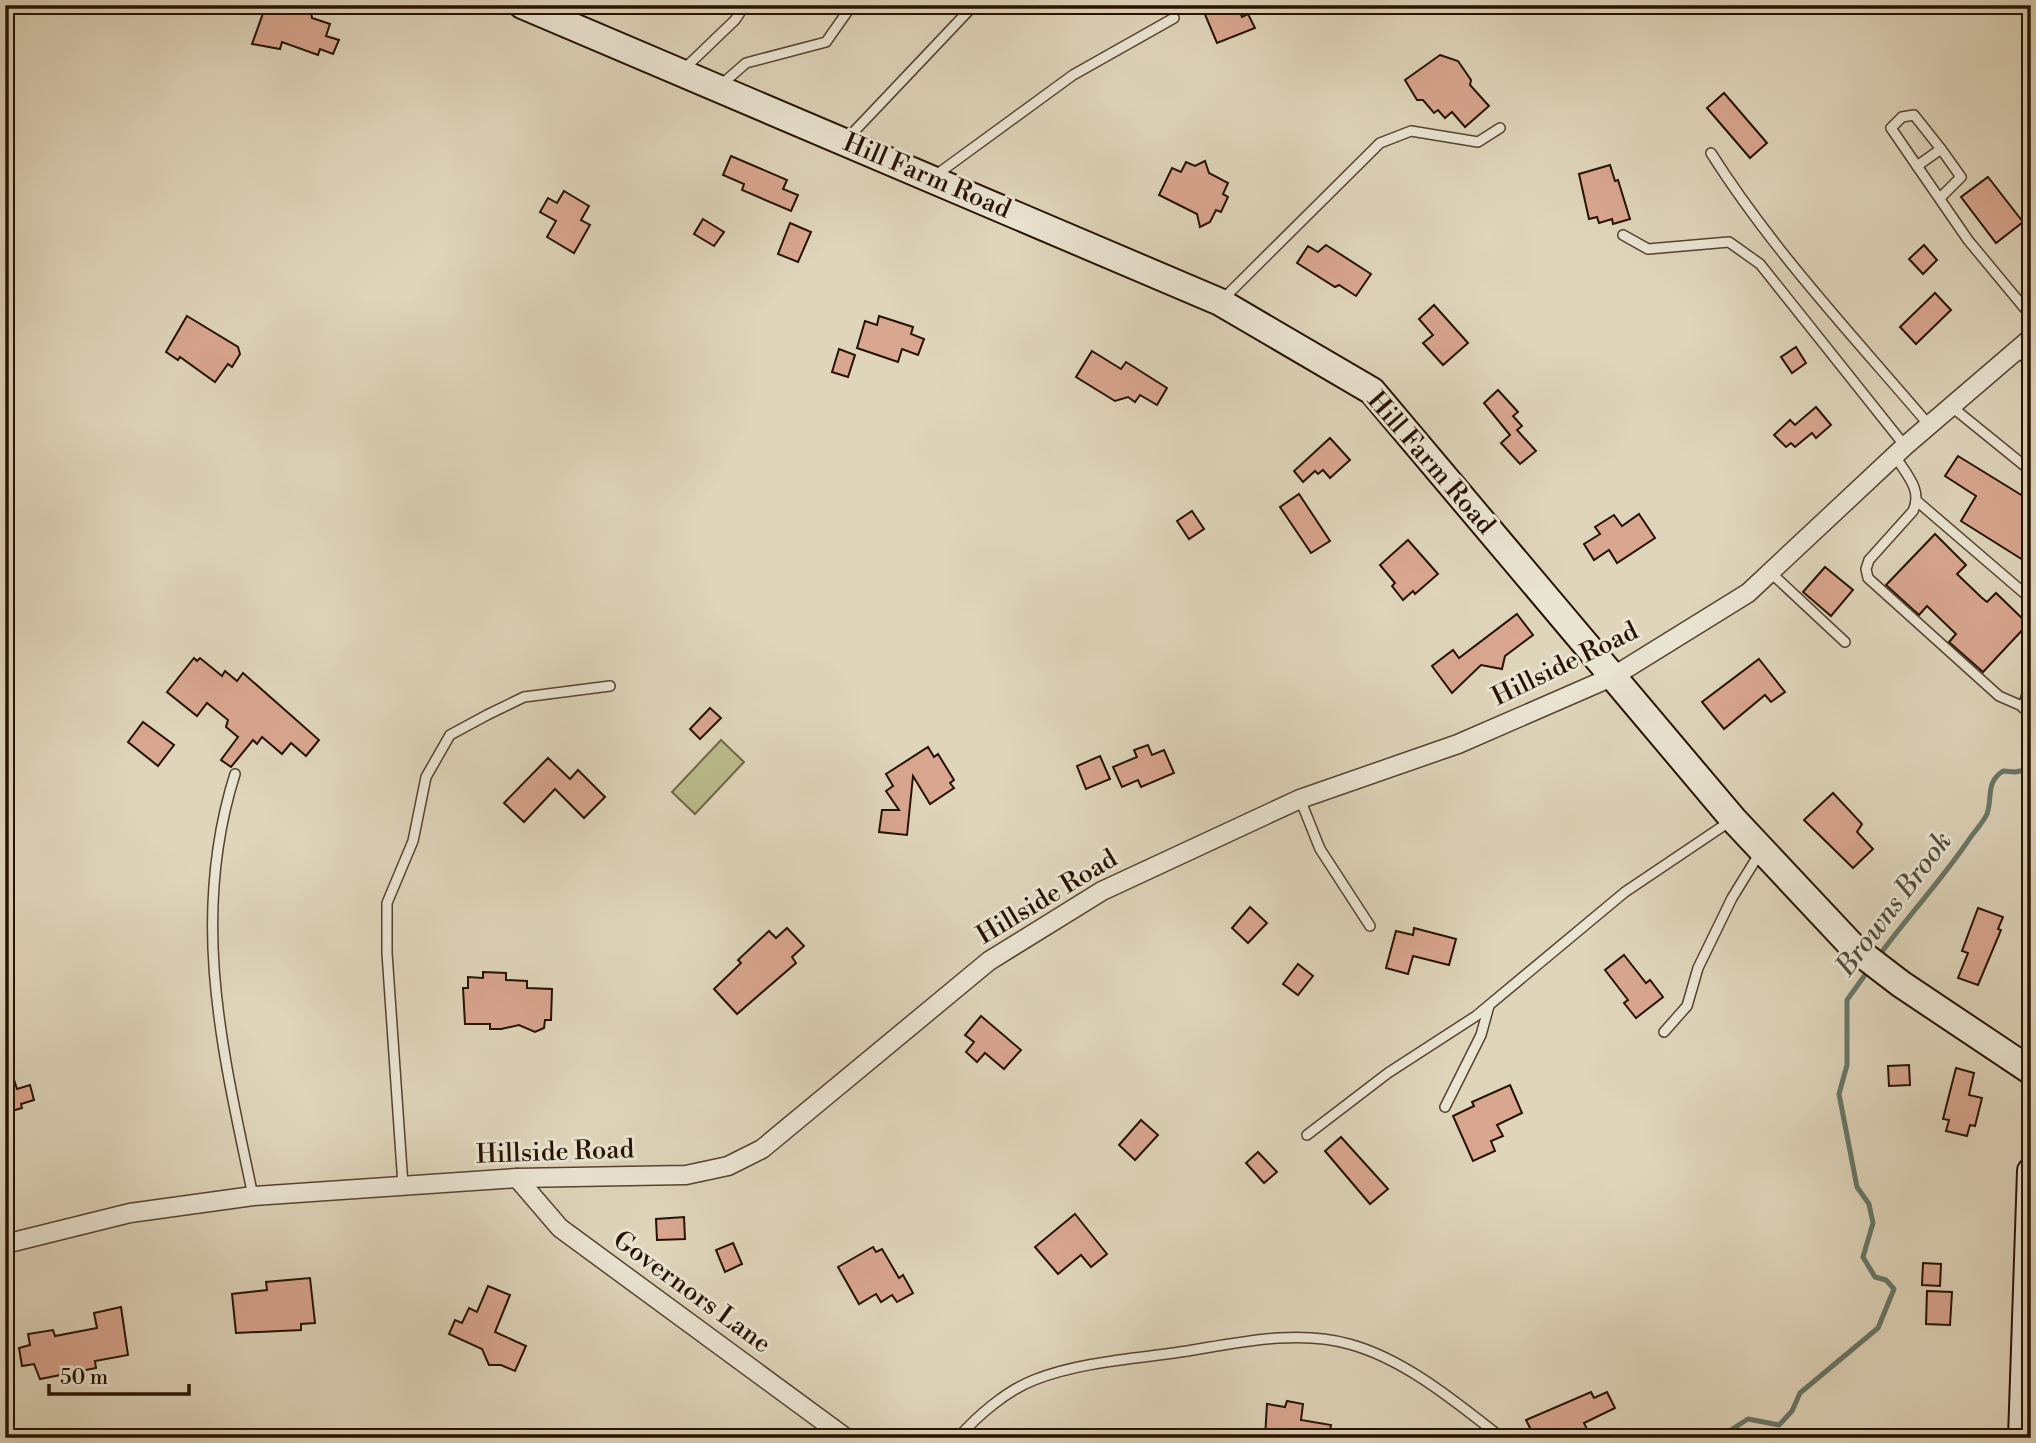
<svg xmlns="http://www.w3.org/2000/svg" width="2036" height="1443" font-family="'Libre Bodoni',serif">
  <style>
    .green { fill: #babb8b; stroke: #706646; stroke-width: 2 }
    .lines { fill: none; stroke-linecap: round; stroke-linejoin: round }
    .stream { stroke: #687668; stroke-width: 5 }
    .building { fill: #d9a690; stroke: #271201; stroke-width: 2 }
    .service-casing { stroke: #554330; stroke-width: 12 }
    .minor-casing { stroke: #554330; stroke-width: 21 }
    .secondary-casing { stroke: #271201; stroke-width: 30 }
    .service { stroke: #eae4d3; stroke-width: 9 }
    .minor { stroke: #eae4d3; stroke-width: 18 }
    .secondary { stroke: #eae4d3; stroke-width: 26 }
    .labels { text-anchor: middle; dominant-baseline: central; stroke-width: 6; stroke-linejoin: round; paint-order: stroke }
    .street-label { font-size: 26px; fill: #271201; stroke: #eae4d3 }
    .water-label { font-size: 28px; font-style: italic; fill: #4d4c3d; stroke: #eae4d3 }
  </style>
  <rect width="100%" height="100%" fill="#dfd5bb"/>
  <filter id="stains"><feTurbulence type="fractalNoise" baseFrequency=".00286" numOctaves="4"/><feColorMatrix values="0 0 0 0 .2 0 0 0 0 .09 0 0 0 0 .02 0 0 0 .5 -.17"/></filter>
  <radialGradient id="worn" r=".72"><stop offset=".6" stop-color="#630" stop-opacity="0"/><stop offset="1" stop-color="#630" stop-opacity=".3"/></radialGradient>
  <!-- green -->
  <polygon class="green" points="721,740 744,762 695,814 672,792"/>
  <g class="lines">
    <!-- stream -->
    <g class="stream">
      <path d="M1878 957C1907 917 1940 882 1968 841 1973 833 1983 823 1987 814 1993 797 1985 783 2003 771L2015 772 2031 769"/>
      <polyline points="1718,1438 1748,1419 1779,1425 1792,1411 1800,1393 1878,1328 1894,1289 1886,1280 1875,1277 1863,1257 1873,1223 1869,1204 1857,1187 1839,1094 1847,1065 1847,1000 1870,968"/>
    </g>
  </g>
  <!-- building -->
  <g class="building">
    <polygon points="266,5 279,5 296,12 302,9 311,12 312,18 330,24 326,36 339,40 333,54 320,49 318,55 282,42 280,49 252,44"/>
    <polygon points="1201,5 1237,5 1242,17 1248,14 1255,28 1217,43"/>
    <polygon points="1440,55 1458,61 1471,80 1470,85 1489,106 1465,127 1452,112 1445,118 1438,110 1434,113 1423,100 1417,100 1405,80"/>
    <polygon points="1724,93 1767,143 1750,158 1707,108"/>
    <polygon points="731,156 787,180 783,189 798,195 791,211 742,190 744,184 723,175"/>
    <polygon points="1205,161 1209,173 1228,183 1223,194 1228,197 1221,212 1216,210 1210,222 1200,227 1197,214 1159,195 1172,168 1181,172 1186,162 1195,166"/>
    <polygon points="1610,165 1615,181 1618,180 1630,219 1613,224 1612,219 1599,223 1597,217 1589,219 1579,174"/>
    <polygon points="1988,177 2023,222 1996,243 1961,197"/>
    <polygon points="564,191 589,206 581,220 590,225 574,253 547,237 556,221 540,212 548,198 557,203"/>
    <polygon points="703,219 724,232 714,246 694,234"/>
    <polygon points="790,223 811,232 798,262 778,254"/>
    <polygon points="1326,245 1371,274 1356,296 1339,285 1335,287 1297,263 1308,246 1318,252"/>
    <polygon points="1924,245 1937,260 1923,274 1909,259"/>
    <polygon points="1935,293 1951,310 1916,344 1900,327"/>
    <polygon points="1434,305 1468,343 1443,365 1423,343 1433,335 1419,319"/>
    <polygon points="187,316 238,347 240,354 232,367 228,364 215,382 180,357 178,360 166,352"/>
    <polygon points="879,316 913,327 911,334 924,339 918,355 902,349 898,362 857,348 865,321 877,325"/>
    <polygon points="1796,347 1806,363 1792,373 1781,357"/>
    <polygon points="839,349 855,355 848,377 832,372"/>
    <polygon points="1092,351 1121,369 1126,362 1167,388 1157,405 1140,395 1135,402 1128,397 1115,401 1076,377"/>
    <polygon points="1498,390 1518,412 1513,416 1522,426 1517,430 1536,451 1520,464 1501,443 1510,435 1484,403"/>
    <polygon points="1816,407 1831,425 1816,438 1812,433 1795,447 1791,443 1786,447 1774,435 1790,420 1795,425"/>
    <polygon points="1330,438 1350,460 1330,478 1323,470 1318,474 1315,471 1303,482 1294,471"/>
    <polygon points="1958,456 2031,501 2031,565 1961,521 1976,496 1945,476"/>
    <polygon points="1299,494 1330,541 1311,553 1280,507"/>
    <polygon points="1192,511 1204,529 1189,539 1177,521"/>
    <polygon points="1639,514 1655,538 1617,563 1609,550 1594,560 1584,544 1600,534 1595,527 1614,515 1622,526"/>
    <polygon points="1935,534 1966,565 1957,574 1981,597 1987,602 1996,593 2028,624 1983,672 1949,642 1956,634 1927,606 1919,615 1886,585"/>
    <polygon points="1408,540 1438,574 1415,594 1413,591 1403,600 1392,586 1395,583 1380,565"/>
    <polygon points="1825,567 1853,590 1831,616 1803,592"/>
    <polygon points="1517,614 1533,635 1505,656 1502,669 1481,665 1452,693 1432,666 1453,650 1459,658"/>
    <polygon points="194,658 197,661 200,658 222,676 225,671 237,681 243,673 319,740 306,756 291,743 282,754 262,737 257,744 253,740 231,767 221,760 238,737 226,727 228,720 207,703 197,716 167,692"/>
    <polygon points="1759,659 1785,692 1771,702 1765,695 1724,729 1702,702"/>
    <polygon points="710,708 721,718 700,739 690,729"/>
    <polygon points="143,722 174,745 158,766 128,742"/>
    <polygon points="1148,745 1152,755 1164,750 1174,773 1141,787 1138,780 1122,787 1113,767 1137,757 1134,750"/>
    <polygon points="928,747 934,757 938,754 954,780 950,783 954,788 930,804 913,776 907,835 879,832 882,810 899,810 886,791 893,786 886,774"/>
    <polygon points="1100,756 1110,779 1086,789 1077,766"/>
    <polygon points="548,758 570,779 578,770 605,797 584,818 555,789 524,822 504,803"/>
    <polygon points="1833,793 1862,824 1857,832 1873,849 1853,868 1804,820"/>
    <polygon points="1250,907 1267,923 1248,943 1232,928"/>
    <polygon points="1978,908 2003,917 1998,929 2001,930 1978,985 1958,978 1968,953 1962,951"/>
    <polygon points="787,928 804,946 792,957 796,963 737,1014 714,989 741,963 738,960 769,931 776,938"/>
    <polygon points="1414,928 1456,939 1449,965 1413,956 1408,974 1386,968 1396,931 1413,935"/>
    <polygon points="1624,955 1646,983 1650,980 1663,997 1636,1018 1624,1003 1628,1000 1605,970"/>
    <polygon points="1298,964 1313,976 1298,995 1283,984"/>
    <polygon points="483,972 506,973 506,980 527,981 527,988 552,989 551,1020 545,1020 544,1028 535,1032 519,1025 501,1029 490,1029 490,1024 465,1024 463,988 468,988 468,977 483,978"/>
    <polygon points="981,1016 1021,1050 1004,1069 985,1053 977,1062 966,1052 974,1042 965,1035"/>
    <polygon points="9,1064 17,1089 30,1085 34,1100 21,1104 22,1108 5,1113 5,1065"/>
    <polygon points="1909,1065 1910,1085 1889,1086 1888,1066"/>
    <polygon points="1956,1068 1974,1073 1969,1095 1982,1098 1975,1126 1970,1125 1967,1136 1946,1131 1949,1120 1943,1119"/>
    <polygon points="1510,1085 1522,1113 1497,1125 1503,1136 1491,1141 1495,1151 1473,1161 1453,1116 1474,1106 1472,1102"/>
    <polygon points="1141,1120 1158,1135 1135,1160 1119,1145"/>
    <polygon points="1341,1137 1388,1189 1370,1204 1325,1151"/>
    <polygon points="1258,1152 1277,1172 1264,1183 1246,1163"/>
    <polygon points="1075,1214 1107,1254 1091,1267 1081,1255 1058,1274 1035,1247"/>
    <polygon points="684,1217 685,1239 657,1240 656,1219"/>
    <polygon points="733,1243 742,1264 725,1272 716,1250"/>
    <polygon points="873,1247 876,1252 882,1249 899,1278 903,1275 913,1293 897,1302 892,1295 881,1302 876,1294 859,1304 838,1267"/>
    <polygon points="1923,1263 1941,1264 1940,1286 1922,1285"/>
    <polygon points="310,1278 315,1323 301,1324 301,1330 236,1333 232,1294 267,1290 266,1282"/>
    <polygon points="488,1286 510,1295 495,1332 526,1346 515,1371 501,1365 489,1365 482,1349 449,1334 455,1320 462,1323 469,1308 477,1312"/>
    <polygon points="1927,1291 1952,1292 1950,1325 1926,1324"/>
    <polygon points="121,1307 128,1355 95,1361 96,1368 40,1379 34,1364 22,1366 19,1348 30,1345 28,1334 53,1330 55,1336 97,1328 94,1313"/>
    <polygon points="1591,1392 1594,1398 1607,1392 1615,1408 1584,1423 1587,1429 1569,1438 1535,1438 1526,1420"/>
    <polygon points="1287,1401 1303,1404 1301,1420 1331,1425 1329,1438 1293,1433 1293,1438 1265,1438 1267,1404 1285,1407"/>
  </g>
  <g class="lines">
    <defs>
      <g id="service">
        <polyline points="684,69 735,20 745,5"/>
        <polyline points="722,84 746,63 826,42 852,5"/>
        <polyline points="846,140 974,5"/>
        <path d="M1711 153C1773 251 1854 337 1929 425"/>
        <polyline points="1917,166 1891,128 1902,117 1914,115 1941,149"/>
        <polyline points="936,175 1073,75 1174,18"/>
        <polyline points="1940,198 1961,177 1941,149 1917,166 1968,240 2031,316"/>
        <polyline points="1623,235 1648,249 1729,242 1760,264 1905,446"/>
        <polyline points="1221,301 1380,143 1411,131 1478,142 1500,128"/>
        <polyline points="2017,350 2031,364"/>
        <polyline points="1952,407 2031,471"/>
        <path d="M1895 456C1906 474 1923 490 1913 511L1869 560 1866 569 1868 578 1999 696 2031 710"/>
        <polyline points="1918,502 2031,599"/>
        <polyline points="1770,572 1845,642"/>
        <polyline points="2023,708 2031,680"/>
        <path d="M235 774C189 919 223 1053 253 1196"/>
        <polyline points="1300,799 1320,849 1370,926"/>
        <polyline points="1664,1032 1687,1006 1698,968 1732,898 1761,851"/>
        <polyline points="1445,1107 1481,1035 1489,1006"/>
        <polyline points="1307,1135 1388,1073 1476,1016 1625,892 1732,820"/>
        <polyline points="403,1185 387,953 387,903 413,841 426,777 450,735 487,715 524,697 610,686"/>
        <path d="M958 1438C977 1416 1006 1391 1034 1380 1077 1363 1129 1359 1174 1353 1229 1345 1294 1328 1349 1344 1405 1359 1457 1403 1502 1438"/>
      </g>
      <g id="minor">
        <polyline points="517,1178 560,1228 846,1438"/>
        <polyline points="5,1244 130,1213 253,1196 517,1178 686,1175 728,1166 762,1149 989,961 1102,891 1300,799 1458,744 1614,676 1748,593 1905,446 2031,338"/>
      </g>
      <g id="secondary">
        <polyline points="522,5 1220,302 1372,391 1733,819 1854,948 1901,984 2031,1071"/>
        <polyline points="2022,1438 2031,1171"/>
      </g>
    </defs>
    <!-- service casing -->
    <use href="#service" class="service-casing"/>
    <!-- minor casing -->
    <use href="#minor" class="minor-casing"/>
    <!-- secondary casing -->
    <use href="#secondary" class="secondary-casing"/>
    <!-- service -->
    <use href="#service" class="service"/>
    <!-- minor -->
    <use href="#minor" class="minor"/>
    <!-- secondary -->
    <use href="#secondary" class="secondary"/>
  </g>
  <g class="labels">
    <!-- street labels -->
    <g class="street-label">
      <text transform="translate(927 176) rotate(23)">Hill Farm Road</text>
      <text transform="translate(1431 463) rotate(49)">Hill Farm Road</text>
      <text transform="translate(1565 664) rotate(-26)">Hillside Road</text>
      <text transform="translate(1047 897) rotate(-31)">Hillside Road</text>
      <text transform="translate(555 1152) rotate(-2)">Hillside Road</text>
      <text transform="translate(692 1292) rotate(36)">Governors Lane</text>
    </g>
    <!-- water labels -->
    <g class="water-label">
      <text transform="translate(1894 904) rotate(-53)">Browns Brook</text>
    </g>
  </g>
  <!-- margin -->
  <rect width="2036" height="1443" fill="none" stroke="#dfd5bb" stroke-width="28"/>
  <rect x="7" y="7" width="2022" height="1429" fill="none" stroke="#271201" stroke-width="3.5"/>
  <rect x="14" y="14" width="2008" height="1415" fill="none" stroke="#271201" stroke-width="2"/>
  <!-- scale -->
  <path d="M49 1384v10h140v-10" fill="none" stroke="#271201" stroke-width="3.5"/>
  <text x="60" y="1384" font-size="21" fill="#271201" stroke="#eae4d3" stroke-width="5" paint-order="stroke">50 m</text>
  <rect width="100%" height="100%" filter="url(#stains)"/>
  <rect width="100%" height="100%" fill="url(#worn)"/>
</svg>
